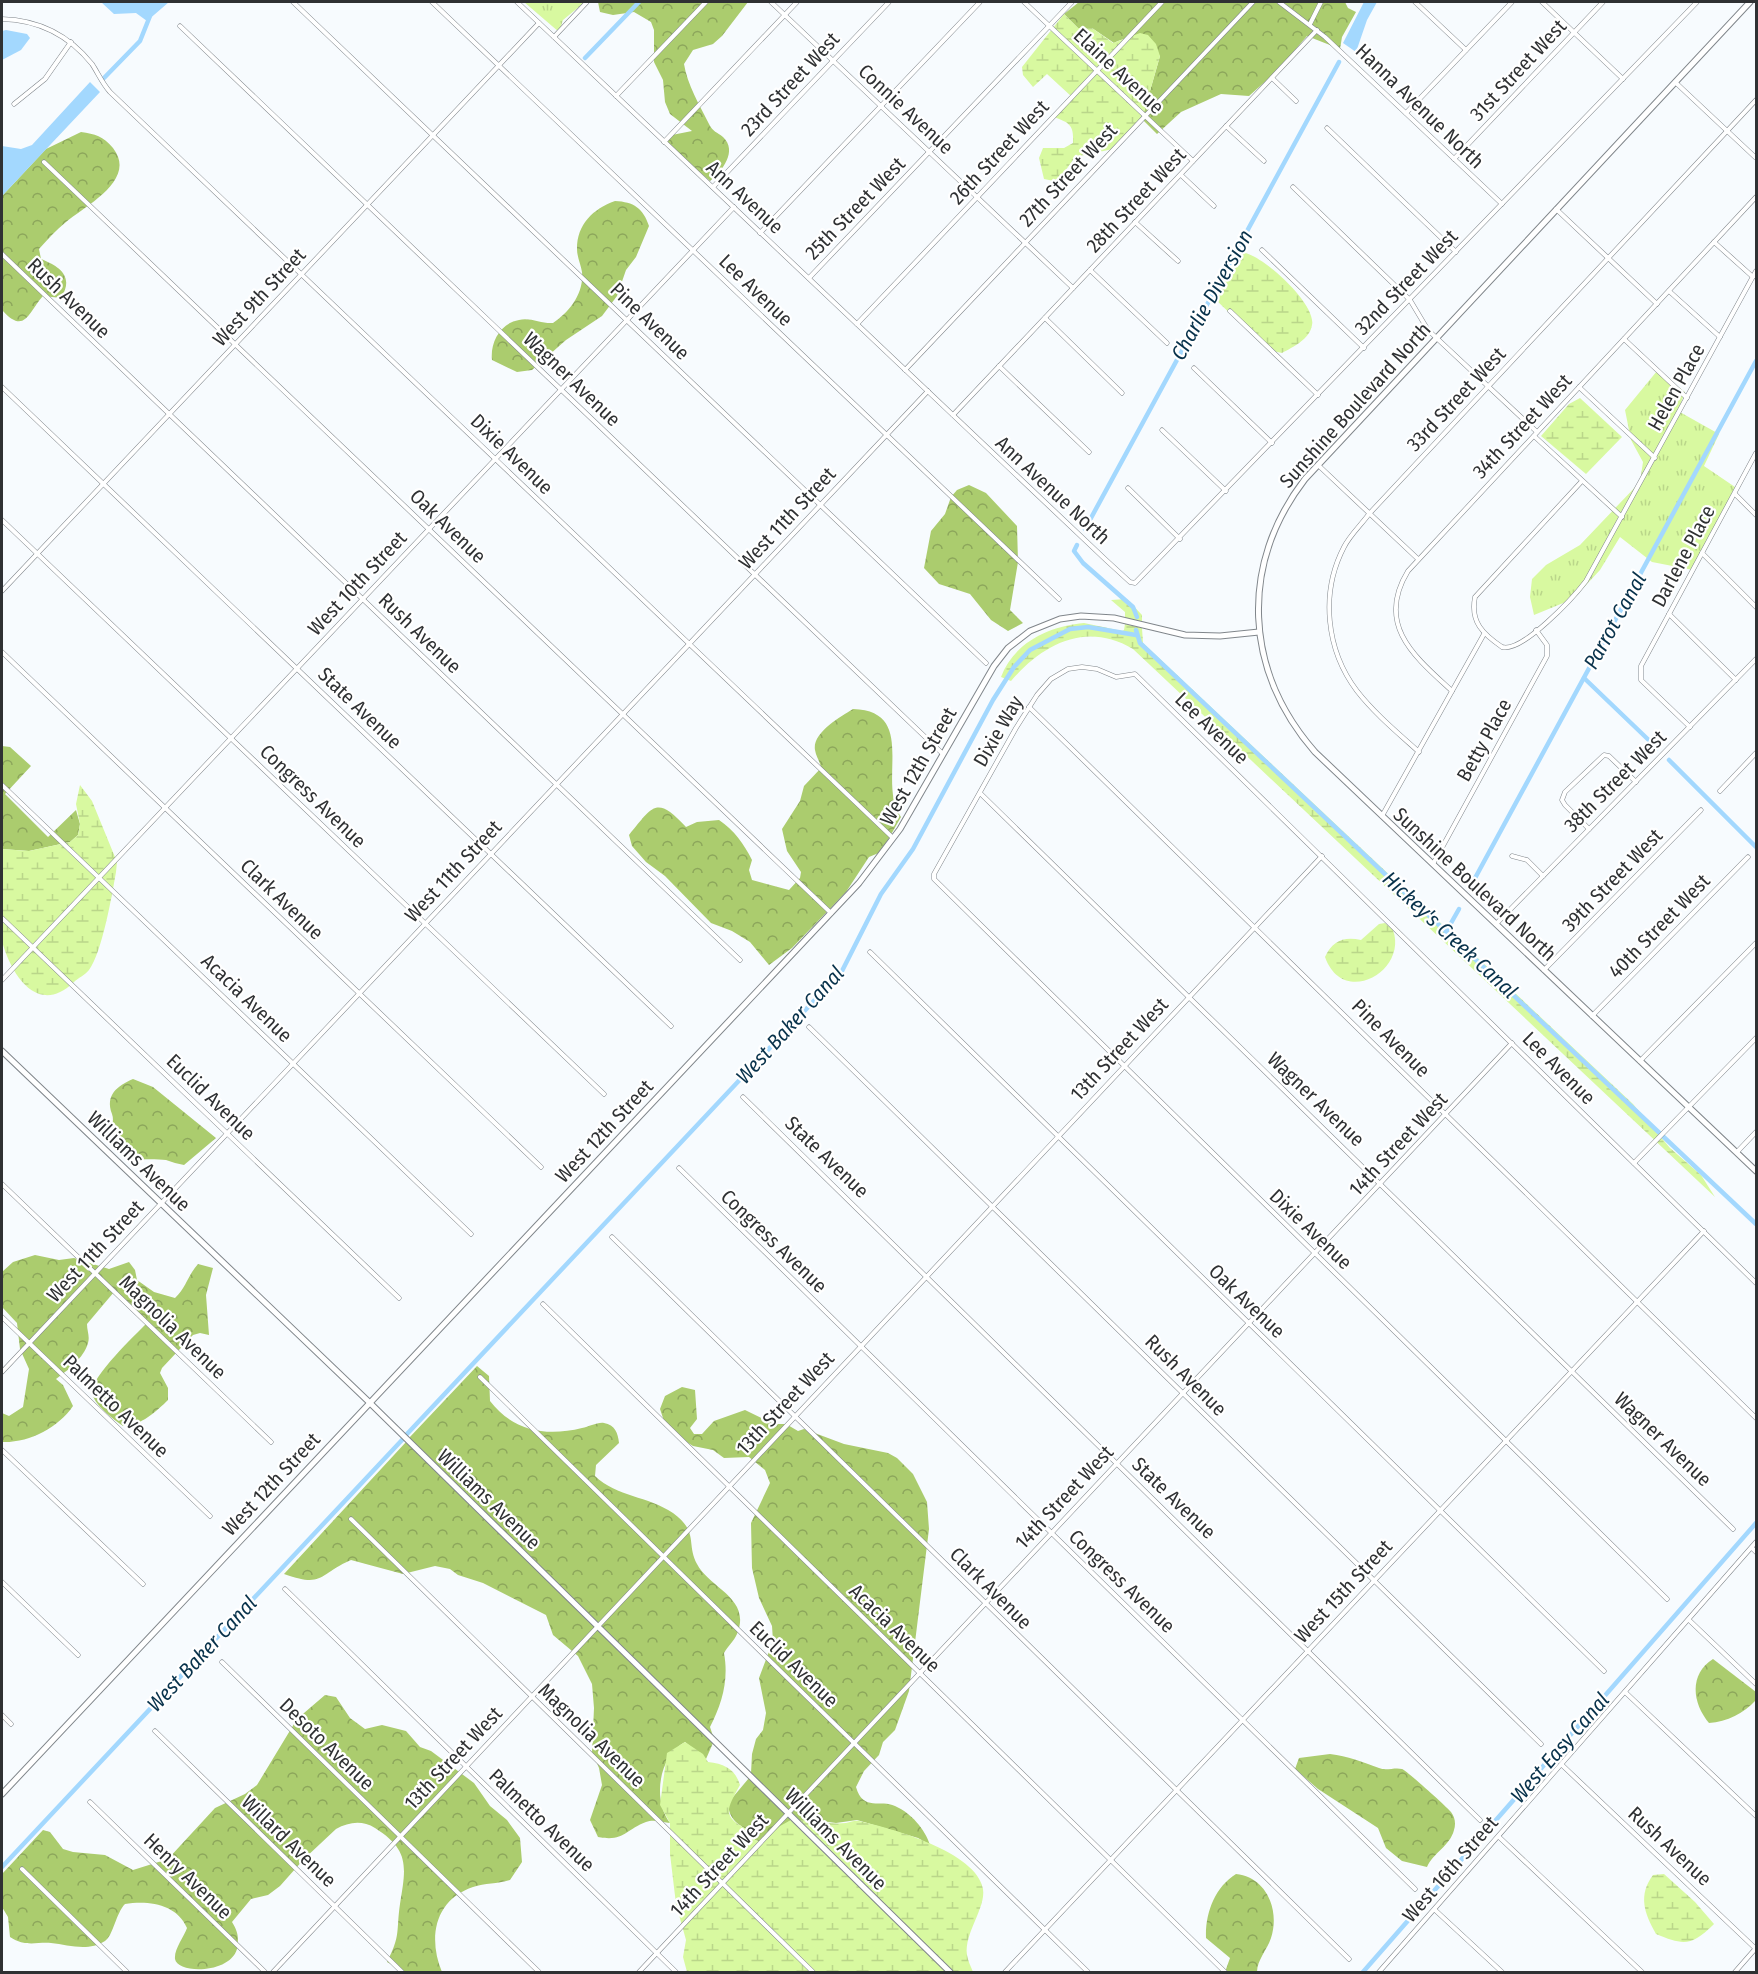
<svg xmlns="http://www.w3.org/2000/svg" width="1758" height="1974" font-family="'Fira Sans Condensed',sans-serif">
  <style>
    .grass { fill: url(#grass-tufts) }
    .forest { fill: url(#forest-crowns) }
    .wetland { fill: url(#wetland-marsh) }
    .water { fill: #a3d8fe }
    .lines { fill: none; stroke-linecap: round; stroke-linejoin: round }
    .canal { stroke: #a3d8fe; stroke-width: 4.5 }
    .street-casing { stroke: #80868b; stroke-width: 5 }
    .secondary-casing { stroke: #80868b; stroke-width: 7 }
    .street { stroke: #fff; stroke-width: 4 }
    .secondary { stroke: #fff; stroke-width: 5 }
    .labels { text-anchor: middle; dominant-baseline: central; stroke-width: 4.5; stroke-linejoin: round; paint-order: stroke }
    .street-label { font-size: 20px; fill: #2f3133; stroke: #fff }
    .water-label { font-size: 21px; font-style: italic; fill: #08324b; stroke: #fff }
  </style>
  <defs>
    <pattern id="grass-tufts" width="24" height="20" patternUnits="userSpaceOnUse" patternTransform="scale(1.5)"><rect width="24" height="20" fill="#d8f9a0"/><path d="M3 7l-1-3M5 7V3M7 7l1-3M15 17l-1-3M17 17v-4M19 17l1-3" fill="none" stroke="#bad68a"/></pattern>
    <pattern id="forest-crowns" width="20" height="18" patternUnits="userSpaceOnUse" patternTransform="scale(1.5)"><rect width="20" height="18" fill="#abcc6e"/><path d="M2 6a3 3 0 1 1 6 0M12 15a3 3 0 1 1 6 0" fill="none" stroke="#8ca65b"/></pattern>
    <pattern id="wetland-marsh" width="20" height="14" patternUnits="userSpaceOnUse" patternTransform="scale(1.5)"><rect width="20" height="14" fill="#d8f9a0"/><path d="M1 5h8M5 5V1M11 12h8M15 12V8" fill="none" stroke="#bad68a"/></pattern>
  </defs>
  <rect width="100%" height="100%" fill="#f7fbfe"/>
  <!-- grass -->
  <g class="grass">
    <polygon points="524,2 585,2 563,20 559,32"/>
    <polygon points="1657,371 1685,392 1678,411 1719,434 1704,466 1735,487 1693,570 1652,562 1620,537 1600,570 1573,599 1534,615 1530,597 1532,579 1546,565 1580,545 1640,482 1643,462 1631,440 1625,410"/>
  </g>
  <!-- forest -->
  <g class="forest">
    <path d="M598 2H748L722 36 713 44 693 50 684 64C687 84 700 106 709 124 713 132 717 132 723 137 738 151 722 171 710 181L663 141 672 135 692 131 670 114 665 102 663 80 654 62V30L651 22 634 12 613 15 600 12Z"/>
    <path d="M1079 2H1345L1348 8 1356 12 1342 37 1340 49 1307 36 1277 71 1249 96 1221 94 1181 112 1157 134 1142 119 1160 56C1144 46 1132 32 1114 43L1092 28H1078L1064 14Z"/>
    <path d="M81 132C95 134 103 136 113 148 138 180 85 206 66 222 56 230 48 239 39 249L41 259C61 267 74 277 61 298L43 296C29 311 25 336 2 310V196L46 149Z"/>
    <path d="M615 201C634 202 643 208 649 226L636 257 626 270 617 296 602 316 566 340 532 370 517 372 492 360C490 343 500 323 519 320 530 317 542 324 553 323 569 312 584 294 582 272 581 265 577 257 577 249 577 224 593 209 615 201Z"/>
    <polygon points="969,485 986,493 1017,526 1018,562 1010,610 1023,623 1008,631 991,620 970,594 939,584 924,568 931,531 945,514 951,497 957,490"/>
    <path d="M853 709C919 711 876 783 901 817L881 852 869 857 846 892 792 948 769 965 750 942 732 931 711 923 665 876 646 862 632 846 629 835C653 806 656 795 686 827L697 822 719 820C734 830 744 844 752 860L749 870 752 880 789 890 800 878 801 872 787 851 782 829 800 801 804 786 821 768C820 761 816 757 815 750 812 733 840 717 853 709Z"/>
    <polygon points="2,746 10,747 31,766 5,794 48,837 76,810 80,824 78,835 70,842 29,851 2,849"/>
    <path d="M133 1079 153 1087 216 1138 184 1165C178 1164 172 1162 166 1160 150 1158 112 1165 110 1137 110 1129 115 1122 112 1114 105 1095 117 1086 133 1079Z"/>
    <path d="M35 1255 59 1260 74 1258 109 1269 129 1262 135 1270 137 1280 154 1292 175 1298C186 1288 188 1275 198 1264L213 1268 206 1295 209 1335 200 1333 193 1335 162 1368 160 1373 168 1388V1400C157 1411 139 1427 123 1426 113 1419 93 1404 92 1392 91 1377 135 1335 147 1323L114 1292 87 1324C87 1331 90 1336 88 1343 84 1358 67 1371 56 1379L63 1385 73 1406C58 1428 29 1443 2 1442V1413L9 1416 23 1407 29 1369 20 1349 17 1323 2 1307V1272L13 1262Z"/>
    <path d="M477 1366 489 1376 490 1401C513 1431 546 1437 582 1428 589 1427 597 1422 604 1423 615 1425 618 1433 619 1443L596 1465 595 1476C617 1497 648 1496 673 1513 699 1532 686 1543 697 1564 709 1588 752 1598 737 1634 734 1641 728 1646 724 1653 729 1680 722 1704 710 1727L713 1736 409 1438Z"/>
    <path d="M682 1387 695 1390 697 1419 690 1428 694 1434H702L714 1421 745 1410 774 1424H786L798 1431 804 1429 844 1444 888 1453 897 1458 913 1474 927 1502 929 1529 909 1691 895 1730 883 1742 879 1755 864 1771 856 1787C863 1812 881 1799 895 1806 911 1813 925 1829 930 1845L918 1838 857 1820 836 1823 814 1820 799 1821 751 1773 752 1754 756 1739 763 1730 766 1713 759 1678 773 1641 772 1626 759 1598 752 1568 751 1523 770 1483 765 1470 749 1457 724 1458 713 1450 693 1446 677 1436 664 1421 660 1409 665 1396Z"/>
    <path d="M406 1442 713 1743 706 1759 685 1742C659 1756 652 1799 670 1823 663 1822 653 1819 646 1822 625 1830 624 1842 598 1837L590 1820 602 1785 599 1768 592 1752 594 1708 592 1684 578 1656 553 1635 546 1615 483 1583 458 1575 450 1569 435 1566 403 1574 351 1560C317 1575 324 1588 284 1574Z"/>
    <path d="M1713 1659 1756 1692V1700C1744 1713 1727 1722 1709 1723 1692 1703 1689 1674 1713 1659Z"/>
    <path d="M325 1695 336 1697 350 1718 365 1729 382 1725 406 1731 420 1747 431 1751 474 1783 490 1806 507 1820 520 1838 522 1862 510 1880C497 1884 485 1883 473 1887 434 1900 428 1939 442 1972H406L387 1962C401 1935 396 1931 400 1904 406 1867 410 1850 375 1828 362 1820 349 1822 336 1829L304 1859 280 1886 268 1895 251 1899 232 1922C238 1932 239 1937 237 1949 230 1974 177 1974 175 1959 174 1949 184 1937 187 1928 177 1904 148 1900 125 1904 116 1913 113 1936 105 1941 88 1952 69 1945 51 1943 35 1942 25 1947 10 1937L8 1917 2 1907V1874L43 1830 50 1832 63 1849 73 1852 105 1855 133 1870 168 1859 215 1808 245 1794 257 1785 297 1719Z"/>
    <path d="M1330 1754C1348 1756 1362 1762 1379 1768 1386 1771 1395 1767 1402 1769 1406 1770 1448 1808 1451 1812 1455 1817 1456 1824 1454 1830 1450 1846 1433 1853 1427 1867L1402 1861 1386 1848 1378 1828 1318 1789 1295 1769 1299 1758Z"/>
    <path d="M749 1778 791 1820 762 1842 755 1840 752 1832C738 1825 729 1820 728 1803Z"/>
    <path d="M1236 1874C1267 1877 1280 1911 1271 1938 1267 1950 1257 1960 1257 1972H1225L1230 1958 1206 1938C1205 1913 1215 1887 1236 1874Z"/>
  </g>
  <!-- wetland -->
  <g class="wetland">
    <path d="M1064 14 1078 28H1092L1113 43 1140 33 1148 35 1156 44 1160 56 1142 119 1113 149 1075 157 1063 174 1054 181 1044 179 1039 158 1043 148H1064L1073 143C1074 124 1069 123 1054 117L1072 97 1047 74 1033 87 1023 75 1022 67Z"/>
    <path d="M1241 252C1261 253 1317 304 1312 325 1310 339 1293 347 1282 353L1268 350 1215 299Z"/>
    <polygon points="1580,398 1622,437 1586,474 1541,436 1569,404"/>
    <polygon points="1127,599 1142,615 1142,623 1125,619 1125,612 1111,600"/>
    <path d="M1084 623 1122 631 1124 630 1125 624 1142 628 1143 643 1633 1104 1670 1148 1701 1175 1715 1197 1133 649C1086 621 1043 644 1011 681L1001 677C1014 642 1050 626 1084 623Z"/>
    <path d="M80 785 92 801 117 862 116 872C112 895 102 953 89 970 85 975 78 978 74 982 38 1017 11 975 2 941V849L29 851 70 842 78 835 80 824 76 804Z"/>
    <path d="M1385 923 1393 930C1408 971 1343 1008 1325 957 1332 941 1344 936 1361 940L1379 924Z"/>
    <path d="M685 1742 703 1754 708 1762C725 1764 735 1769 740 1785 725 1812 722 1817 752 1832L755 1840 762 1842 780 1826 791 1820 947 1972H687L683 1957 686 1940 676 1904 670 1854V1823L660 1805 667 1753Z"/>
    <path d="M814 1820C825 1823 835 1824 846 1823 851 1822 855 1820 859 1821 891 1828 977 1852 983 1889 986 1908 964 1933 967 1955 968 1961 971 1967 973 1972H954L799 1821Z"/>
    <path d="M1664 1874 1695 1902 1714 1924C1691 1947 1683 1945 1656 1934 1644 1913 1638 1895 1653 1875Z"/>
  </g>
  <!-- water -->
  <g class="water">
    <polygon points="101,2 169,2 147,21 136,13 114,14"/>
    <polygon points="1364,2 1377,2 1367,20 1356,52 1343,43"/>
    <polygon points="6,30 27,34 30,38 21,50 2,60 2,31"/>
    <polygon points="90,82 100,92 2,196 2,146 21,149 32,145"/>
  </g>
  <g class="lines">
    <!-- canal -->
    <g class="canal">
      <polyline points="585,58 639,2"/>
      <polyline points="104,78 140,41 150,16"/>
      <polyline points="1085,529 1339,62"/>
      <polyline points="1077,545 1074,551 1083,563 1133,607 1137,617"/>
      <polyline points="1136,630 1140,643 1756,1224"/>
      <polyline points="1584,678 1657,748"/>
      <polyline points="1669,760 1756,847"/>
      <polyline points="1474,880 1756,361"/>
      <polyline points="1446,932 1459,909"/>
      <polyline points="407,1434 842,971 881,894 913,849 993,700 1014,667 1030,650 1070,629 1088,627 1136,635"/>
      <polyline points="2,1867 402,1440"/>
      <polyline points="1363,1972 1756,1523"/>
    </g>
    <defs>
      <g id="street">
        <polyline points="293,2 986,663"/>
        <polyline points="432,2 1059,599"/>
        <polyline points="517,2 1106,560 1130,582 1135,583 1697,2"/>
        <polyline points="771,2 1073,288"/>
        <polyline points="1024,2 1193,161"/>
        <polyline points="1279,2 1325,37 1502,204"/>
        <polyline points="1415,2 1466,50"/>
        <polyline points="1542,2 1623,79"/>
        <path d="M2 19C39 20 68 34 92 64 98 73 102 83 110 92L893 838"/>
        <polyline points="1310,24 1321,2"/>
        <polyline points="180,26 943,754"/>
        <polyline points="554,37 587,2"/>
        <polyline points="1272,78 1296,101"/>
        <polyline points="1675,82 1756,158"/>
        <polyline points="616,96 706,2"/>
        <polyline points="14,104 45,79 71,42"/>
        <polyline points="1406,113 1512,2"/>
        <polyline points="1226,126 1264,161"/>
        <polyline points="1327,128 1456,252"/>
        <polyline points="664,142 797,2"/>
        <polyline points="1454,159 1603,2"/>
        <polyline points="44,162 831,913"/>
        <polyline points="1181,175 1214,206"/>
        <polyline points="713,187 889,2"/>
        <polyline points="1293,187 1410,300 1428,330 1537,432"/>
        <polyline points="1556,209 1657,304"/>
        <polyline points="1135,222 1178,261"/>
        <polyline points="760,233 980,2"/>
        <polyline points="1714,242 1753,277"/>
        <polyline points="1262,250 1364,348"/>
        <polyline points="2,254 740,960"/>
        <polyline points="1090,270 1167,343"/>
        <polyline points="809,278 1072,2"/>
        <polyline points="1669,291 1720,337"/>
        <polyline points="1230,311 1318,395"/>
        <polyline points="1045,318 1122,393"/>
        <polyline points="857,324 1162,2"/>
        <polyline points="1624,339 1687,398"/>
        <polyline points="999,366 1089,452"/>
        <polyline points="1194,368 1272,443"/>
        <polyline points="905,370 1253,2"/>
        <polyline points="2,387 671,1026"/>
        <polyline points="1579,387 1655,458"/>
        <polyline points="953,415 1317,30"/>
        <polyline points="1162,430 1226,491"/>
        <polyline points="1534,436 1622,517"/>
        <polyline points="1318,465 1418,559"/>
        <path d="M1582 481 1475 597C1470 622 1483 634 1502 647 1522 653 1573 598 1586 581L1756 271"/>
        <polyline points="1128,488 1180,539"/>
        <polyline points="1735,494 1756,515"/>
        <polyline points="2,520 604,1094"/>
        <polyline points="1702,553 1756,607"/>
        <polyline points="2,591 539,23"/>
        <polyline points="1669,614 1736,680"/>
        <polyline points="2,652 541,1167"/>
        <path d="M1452 691C1415 657 1375 625 1408 571L1756 197"/>
        <polyline points="1029,707 1756,1418"/>
        <polyline points="1690,727 1641,680 1641,666 1756,453"/>
        <path d="M1419 752C1398 733 1375 714 1357 691 1326 650 1320 593 1344 547 1350 535 1361 525 1369 514L1756 100"/>
        <polyline points="2,785 471,1234"/>
        <polyline points="1720,791 1756,753"/>
        <polyline points="980,793 1733,1529"/>
        <polyline points="1382,816 1484,634"/>
        <polyline points="1589,829 1565,805 1562,800 1565,792 1604,755 1609,756 1636,782"/>
        <polyline points="1512,856 1527,860 1543,876"/>
        <polyline points="1433,864 1547,656 1547,645 1536,630"/>
        <polyline points="2,918 399,1298"/>
        <polyline points="1496,924 1756,659"/>
        <polyline points="870,952 1604,1671"/>
        <polyline points="1544,970 1701,810"/>
        <polyline points="2,980 734,207"/>
        <polyline points="1592,1016 1748,857"/>
        <polyline points="809,1027 1541,1744"/>
        <polyline points="1640,1061 1756,943"/>
        <polyline points="743,1097 1480,1820"/>
        <polyline points="1737,1152 1756,1132"/>
        <polyline points="1634,1163 1756,1038"/>
        <polyline points="679,1168 1415,1889"/>
        <polyline points="2,1184 271,1442"/>
        <polyline points="612,1237 1349,1959"/>
        <polyline points="543,1304 1225,1972"/>
        <polyline points="2,1317 210,1516"/>
        <polyline points="2,1372 928,391"/>
        <polyline points="480,1377 1088,1972"/>
        <polyline points="2,1450 143,1584"/>
        <polyline points="351,1519 813,1972"/>
        <polyline points="1752,1548 1756,1552"/>
        <polyline points="2,1582 78,1655"/>
        <polyline points="285,1589 676,1972"/>
        <polyline points="1667,1599 934,879 934,874 1016,728 1037,695 1051,679 1068,669 1082,667 1097,669 1116,677 1135,674 1756,1283"/>
        <polyline points="1689,1620 1756,1684"/>
        <polyline points="222,1662 539,1972"/>
        <polyline points="1625,1692 1756,1816"/>
        <polyline points="2,1715 11,1724"/>
        <polyline points="155,1731 402,1972"/>
        <polyline points="1562,1765 1756,1949"/>
        <polyline points="90,1802 265,1972"/>
        <polyline points="1499,1837 1642,1972"/>
        <polyline points="22,1869 127,1972"/>
        <polyline points="1435,1910 1502,1972"/>
        <polyline points="273,1972 1322,856"/>
        <polyline points="639,1972 1512,1043"/>
        <polyline points="1005,1972 1704,1231"/>
        <polyline points="1379,1972 1756,1542"/>
        <polyline points="1735,1972 1756,1948"/>
      </g>
      <g id="secondary">
        <path d="M1750 2 1305 479C1239 565 1244 671 1315 752L1756 1171"/>
        <polyline points="2,1051 369,1402 950,1972"/>
        <polyline points="2,1794 859,883 900,829 994,666 1008,648 1030,631 1060,619 1081,616 1114,618 1185,635 1220,636 1259,632"/>
      </g>
    </defs>
    <!-- street casing -->
    <use href="#street" class="street-casing"/>
    <!-- secondary casing -->
    <use href="#secondary" class="secondary-casing"/>
    <!-- street -->
    <use href="#street" class="street"/>
    <!-- secondary -->
    <use href="#secondary" class="secondary"/>
  </g>
  <g class="labels">
    <!-- street labels -->
    <g class="street-label">
      <text transform="translate(1518 70) rotate(-47)">31st Street West</text>
      <text transform="translate(1119 71) rotate(43)">Elaine Avenue</text>
      <text transform="translate(790 84) rotate(-47)">23rd Street West</text>
      <text transform="translate(1420 106) rotate(44)">Hanna Avenue North</text>
      <text transform="translate(906 109) rotate(43)">Connie Avenue</text>
      <text transform="translate(999 152) rotate(-47)">26th Street West</text>
      <text transform="translate(1068 175) rotate(-47)">27th Street West</text>
      <text transform="translate(745 197) rotate(43)">Ann Avenue</text>
      <text transform="translate(1136 200) rotate(-47)">28th Street West</text>
      <text transform="translate(855 208) rotate(-46)">25th Street West</text>
      <text transform="translate(1406 282) rotate(-46)">32nd Street West</text>
      <text transform="translate(756 290) rotate(44)">Lee Avenue</text>
      <text transform="translate(259 297) rotate(-47)">West 9th Street</text>
      <text transform="translate(69 298) rotate(44)">Rush Avenue</text>
      <text transform="translate(650 321) rotate(44)">Pine Avenue</text>
      <text transform="translate(572 379) rotate(44)">Wagner Avenue</text>
      <text transform="translate(1676 387) rotate(-61)">Helen Place</text>
      <text transform="translate(1456 399) rotate(-47)">33rd Street West</text>
      <text transform="translate(1355 405) rotate(-48)">Sunshine Boulevard North</text>
      <text transform="translate(1522 426) rotate(-47)">34th Street West</text>
      <text transform="translate(512 454) rotate(44)">Dixie Avenue</text>
      <text transform="translate(1053 490) rotate(43)">Ann Avenue North</text>
      <text transform="translate(787 518) rotate(-47)">West 11th Street</text>
      <text transform="translate(448 526) rotate(44)">Oak Avenue</text>
      <text transform="translate(1683 556) rotate(-62)">Darlene Place</text>
      <text transform="translate(357 583) rotate(-47)">West 10th Street</text>
      <text transform="translate(420 633) rotate(44)">Rush Avenue</text>
      <text transform="translate(360 708) rotate(44)">State Avenue</text>
      <text transform="translate(1212 728) rotate(44)">Lee Avenue</text>
      <text transform="translate(998 731) rotate(-60)">Dixie Way</text>
      <text transform="translate(1484 740) rotate(-61)">Betty Place</text>
      <text transform="translate(918 766) rotate(-60)">West 12th Street</text>
      <text transform="translate(1615 781) rotate(-45)">38th Street West</text>
      <text transform="translate(313 796) rotate(44)">Congress Avenue</text>
      <text transform="translate(453 871) rotate(-47)">West 11th Street</text>
      <text transform="translate(1612 880) rotate(-46)">39th Street West</text>
      <text transform="translate(1475 884) rotate(43)">Sunshine Boulevard North</text>
      <text transform="translate(282 899) rotate(44)">Clark Avenue</text>
      <text transform="translate(1659 926) rotate(-46)">40th Street West</text>
      <text transform="translate(247 998) rotate(44)">Acacia Avenue</text>
      <text transform="translate(1391 1038) rotate(45)">Pine Avenue</text>
      <text transform="translate(1119 1049) rotate(-47)">13th Street West</text>
      <text transform="translate(1559 1068) rotate(45)">Lee Avenue</text>
      <text transform="translate(211 1097) rotate(44)">Euclid Avenue</text>
      <text transform="translate(1316 1099) rotate(44)">Wagner Avenue</text>
      <text transform="translate(604 1131) rotate(-47)">West 12th Street</text>
      <text transform="translate(1398 1144) rotate(-47)">14th Street West</text>
      <text transform="translate(827 1157) rotate(44)">State Avenue</text>
      <text transform="translate(139 1161) rotate(44)">Williams Avenue</text>
      <text transform="translate(1311 1229) rotate(44)">Dixie Avenue</text>
      <text transform="translate(774 1241) rotate(44)">Congress Avenue</text>
      <text transform="translate(95 1251) rotate(-47)">West 11th Street</text>
      <text transform="translate(1247 1301) rotate(44)">Oak Avenue</text>
      <text transform="translate(173 1327) rotate(44)">Magnolia Avenue</text>
      <text transform="translate(1186 1375) rotate(45)">Rush Avenue</text>
      <text transform="translate(785 1403) rotate(-47)">13th Street West</text>
      <text transform="translate(116 1406) rotate(44)">Palmetto Avenue</text>
      <text transform="translate(1663 1439) rotate(44)">Wagner Avenue</text>
      <text transform="translate(271 1484) rotate(-47)">West 12th Street</text>
      <text transform="translate(1064 1497) rotate(-47)">14th Street West</text>
      <text transform="translate(1174 1498) rotate(44)">State Avenue</text>
      <text transform="translate(489 1499) rotate(44)">Williams Avenue</text>
      <text transform="translate(1122 1581) rotate(44)">Congress Avenue</text>
      <text transform="translate(991 1588) rotate(45)">Clark Avenue</text>
      <text transform="translate(1343 1591) rotate(-47)">West 15th Street</text>
      <text transform="translate(895 1628) rotate(44)">Acacia Avenue</text>
      <text transform="translate(794 1664) rotate(44)">Euclid Avenue</text>
      <text transform="translate(592 1735) rotate(44)">Magnolia Avenue</text>
      <text transform="translate(327 1744) rotate(44)">Desoto Avenue</text>
      <text transform="translate(453 1758) rotate(-47)">13th Street West</text>
      <text transform="translate(542 1820) rotate(44)">Palmetto Avenue</text>
      <text transform="translate(836 1839) rotate(45)">Williams Avenue</text>
      <text transform="translate(289 1841) rotate(44)">Willard Avenue</text>
      <text transform="translate(1670 1846) rotate(43)">Rush Avenue</text>
      <text transform="translate(719 1865) rotate(-47)">14th Street West</text>
      <text transform="translate(1450 1869) rotate(-49)">West 16th Street</text>
      <text transform="translate(188 1876) rotate(44)">Henry Avenue</text>
    </g>
    <!-- water labels -->
    <g class="water-label">
      <text transform="translate(1212 295) rotate(-61)">Charlie Diversion</text>
      <text transform="translate(1615 621) rotate(-61)">Parrot Canal</text>
      <text transform="translate(1450 935) rotate(43)">Hickey's Creek Canal</text>
      <text transform="translate(790 1025) rotate(-48)">West Baker Canal</text>
      <text transform="translate(202 1654) rotate(-47)">West Baker Canal</text>
      <text transform="translate(1560 1748) rotate(-49)">West Easy Canal</text>
    </g>
  </g>
  <!-- border -->
  <rect width="1758" height="1974" fill="none" stroke="#2f3133" stroke-width="6"/>
</svg>
